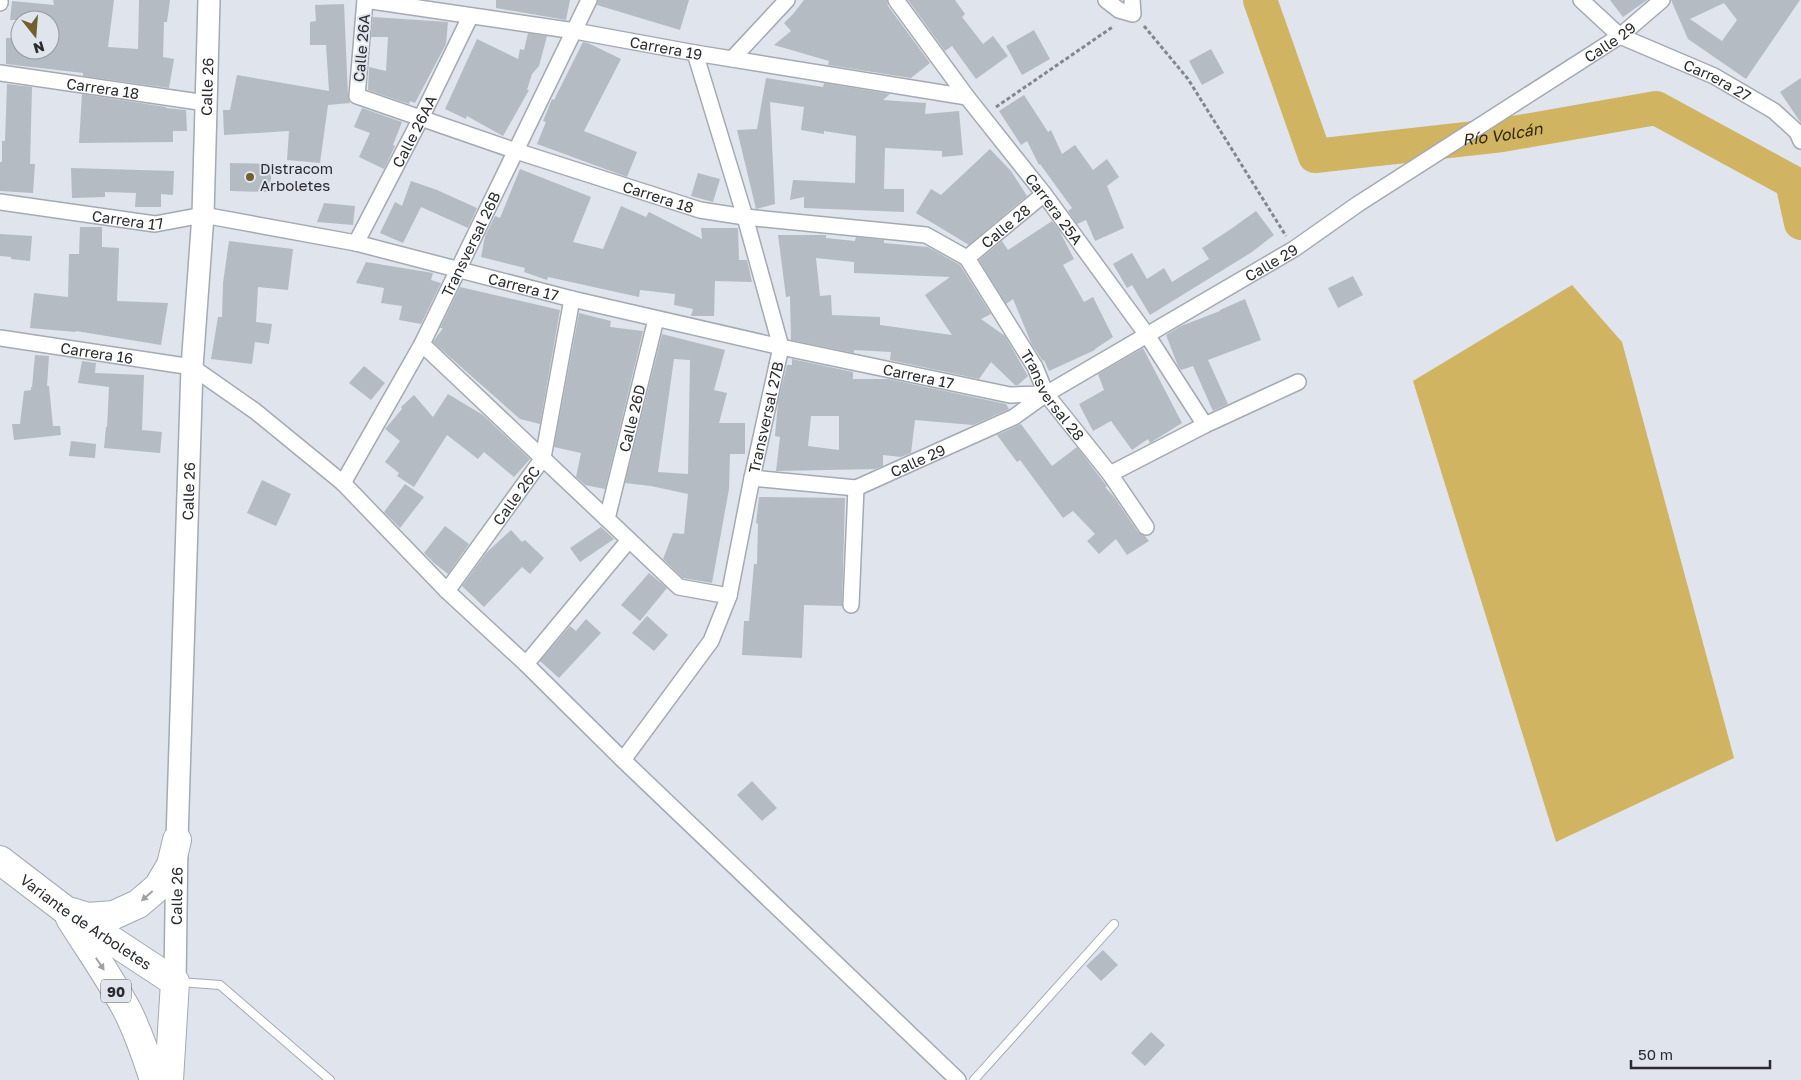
<svg xmlns="http://www.w3.org/2000/svg" width="1801" height="1080" font-family="'Golos Text',sans-serif">
  <style>
    .water { fill: #d0b462 }
    .lines { fill: none; stroke-linecap: round; stroke-linejoin: round }
    .river { stroke: #d0b462; stroke-width: 34 }
    .building { fill: #b5bbc3; fill-rule: evenodd }
    .lane-casing { stroke: #a4aab2; stroke-width: 10 }
    .street-casing { stroke: #a4aab2; stroke-width: 18 }
    .secondary-casing { stroke: #a4aab2; stroke-width: 24 }
    .highway-casing { stroke: #a4aab2; stroke-width: 30 }
    .path { stroke: #83878d; stroke-width: 3; stroke-dasharray: 4 2.5; stroke-linecap: butt }
    .lane { stroke: #fff; stroke-width: 8 }
    .street { stroke: #fff; stroke-width: 15 }
    .secondary { stroke: #fff; stroke-width: 21 }
    .highway { stroke: #fff; stroke-width: 28 }
    .oneway { fill: #9fa0a1 }
    .poi-dot { fill: #71602e; stroke: #dfe4ed; stroke-width: 2 }
    .labels { text-anchor: middle; dominant-baseline: central; stroke-width: 4; stroke-linejoin: round; paint-order: stroke }
    .shield { fill: #dfe4ed; stroke: #606267; stroke-width: 1 }
    .shield-label { font-size: 14px; font-weight: bold; fill: #292b2e }
    .street-label { font-size: 15px; fill: #292b2e; stroke: #dfe4ed }
    .poi-label { font-size: 15px; fill: #292b2e; stroke: #dfe4ed; text-anchor: start }
    .water-label { font-size: 16px; font-style: italic; fill: #332802; stroke: #dfe4ed }
  </style>
  <rect width="100%" height="100%" fill="#dfe4ed"/>
  <!-- water -->
  <polygon class="water" points="1572,285 1622,342 1734,758 1556,842 1413,381"/>
  <g class="lines">
    <!-- river -->
    <path class="river" id="s1" d="M1260 0 1315 156 1502 135 1656 108 1792 182 1801 223"/>
  </g>
  <!-- building -->
  <g class="building">
    <polygon points="53,0 114,0 108,47 138,49 139,0 170,0 167,22 164,22 163,57 174,59 169,88 83,76 83,73 6,64 6,38 20,38 20,50 52,50 55,20 10,20 12,1 54,5"/>
    <polygon points="496,0 570,0 566,20 496,8"/>
    <polygon points="598,0 689,0 680,30 597,5"/>
    <polygon points="804,0 887,0 888,6 930,63 911,78 828,65 829,61 774,45 791,31 784,23 793,14"/>
    <polygon points="908,0 955,0 965,14 962,17 983,44 993,36 1008,56 976,79 952,46 945,51"/>
    <polygon points="1610,0 1647,0 1623,17"/>
    <path d="M1671 0H1800L1746 79 1688 39ZM1724 3 1737 20 1722 41 1690 19Z"/>
    <polygon points="344,4 348,96 350,103 328,105 320,163 287,160 289,131 224,135 223,110 230,110 237,75 329,91 326,45 310,45 310,22 316,21 315,5"/>
    <polygon points="373,17 448,22 446,44 415,103 410,101 409,104 368,90 369,67 386,71 388,37 371,37"/>
    <polygon points="1034,30 1050,59 1022,75 1006,46"/>
    <polygon points="528,33 547,36 539,66 532,74 527,90 529,90 503,136 467,116 466,119 445,109 477,39 518,59 520,49 524,50"/>
    <polygon points="583,42 588,43 621,59 584,131 637,152 627,177 537,144 546,122 543,121 552,99 554,100"/>
    <polygon points="1211,49 1224,73 1202,85 1189,61"/>
    <polygon points="766,78 823,87 824,83 890,94 883,100 926,103 925,114 959,111 963,155 942,157 942,151 885,148 884,189 904,189 904,212 804,208 804,197 790,200 793,180 855,183 856,136 824,131 824,134 801,130 804,107 770,102 775,204 756,209 737,130 757,129"/>
    <polygon points="1801,78 1801,123 1780,92"/>
    <polygon points="7,84 32,87 30,164 35,164 33,193 0,191 0,162 2,162 2,141 5,141"/>
    <polygon points="82,94 166,107 166,108 186,110 187,131 173,131 173,142 79,143"/>
    <polygon points="1024,95 1048,132 1051,130 1062,154 1075,145 1093,170 1107,159 1119,177 1107,186 1124,228 1095,241 1086,220 1077,224 1068,211 1072,208 1040,164 1039,165 1027,141 1021,145 999,111"/>
    <polygon points="362,108 402,122 393,145 395,146 384,169 359,157 370,133 354,127"/>
    <polygon points="990,149 1011,171 1027,196 969,245 916,213 931,189 941,195"/>
    <polygon points="230,163 272,164 270,192 230,191"/>
    <polygon points="71,168 174,171 173,195 161,194 161,207 135,207 136,193 105,192 105,197 72,198"/>
    <polygon points="520,169 591,197 573,242 603,249 621,206 646,217 649,212 702,239 701,228 738,228 739,260 747,260 752,282 715,281 714,316 691,316 693,309 674,305 675,294 640,290 639,297 548,277 547,280 524,272 525,268 481,257 485,236 495,216 500,218"/>
    <polygon points="698,173 720,179 713,202 691,196"/>
    <polygon points="411,181 437,190 477,208 468,228 421,207 403,243 380,233 395,202 402,206"/>
    <polygon points="324,203 355,206 353,225 317,222"/>
    <polygon points="1256,211 1274,235 1252,252 1150,315 1132,285 1127,288 1113,264 1132,253 1147,279 1164,268 1172,282 1209,259 1202,248 1231,229"/>
    <polygon points="1052,221 1059,230 1074,259 1063,265 1084,302 1093,297 1113,337 1095,349 1095,350 1049,371 1044,360 1043,361 1032,345 1013,299 1006,304 979,260 1002,241 1008,250"/>
    <polygon points="80,227 102,227 102,247 119,248 117,301 168,303 161,345 76,331 76,332 30,328 34,293 68,297 69,254 79,254"/>
    <polygon points="0,234 32,236 30,261 11,259 11,257 0,256"/>
    <path d="M778 235H826V238L855 241 856 237 884 240V243L928 247 960 265 991 314 981 319 1005 336 1028 376 1018 385H1015L991 362 979 379 890 360 891 352 854 350V353L791 340 790 296 786 297ZM816 258 854 262V273L950 277 925 295 952 335 880 325V317L832 315 831 295 820 296Z"/>
    <polygon points="229,241 293,249 288,290 258,287 256,322 272,324 269,344 255,342 252,364 211,359 218,317 222,317 223,283"/>
    <polygon points="366,262 433,273 431,280 441,283 421,324 399,320 402,306 381,303 384,288 356,283"/>
    <polygon points="1353,276 1363,295 1338,308 1328,288"/>
    <polygon points="460,287 560,310 540,424 520,419 433,342 443,328 440,328"/>
    <polygon points="1245,299 1261,340 1208,360 1228,404 1213,411 1193,366 1181,370 1178,366 1166,335 1181,326 1220,311 1220,310"/>
    <polygon points="579,313 611,321 610,327 643,331 605,489 585,485 576,477 581,453 554,447"/>
    <path d="M662 334 725 350 714 390 727 393 719 423H745V454H730L729 489 712 583 683 578 663 559 673 533 684 534 688 494 651 486 625 483ZM674 359 690 360 688 474 658 472Z"/>
    <polygon points="1143,348 1182,423 1150,443 1148,439 1132,450 1111,421 1093,431 1079,404 1104,390 1098,374"/>
    <polygon points="35,355 49,356 47,386 49,386 53,426 60,426 61,435 14,440 12,424 20,424 24,391 31,390 31,387 32,387"/>
    <path d="M792 359 853 372V379H888L1006 404 1009 409 973 425 915 420 911 453 901 457 883 455V466L875 469 776 471 780 437 775 436 778 402 787 365H792ZM811 416H839V450L808 446Z"/>
    <polygon points="82,361 96,363 95,373 144,375 142,430 162,432 160,453 104,448 106,427 107,427 109,387 78,383"/>
    <polygon points="364,366 385,383 371,400 349,383"/>
    <polygon points="448,394 483,415 530,459 514,477 484,452 478,459 447,435 414,487 397,476 399,473 385,462 400,441 385,429 402,409 401,407 414,395 433,417"/>
    <polygon points="1021,424 1052,466 1077,447 1102,480 1107,486 1105,487 1114,497 1138,532 1145,536 1149,541 1127,555 1116,539 1099,554 1087,541 1095,534 1073,511 1063,518 1020,460 1017,462 997,435"/>
    <polygon points="71,441 96,444 95,458 69,456"/>
    <polygon points="262,480 291,494 276,526 247,513"/>
    <polygon points="405,484 424,497 400,528 384,512"/>
    <polygon points="759,497 845,498 842,606 804,605 802,658 742,655 744,621 749,621 754,564 757,564 758,524 756,523"/>
    <polygon points="445,526 469,544 448,574 434,563 424,553"/>
    <polygon points="601,527 614,539 580,562 570,548"/>
    <polygon points="511,530 522,542 525,540 544,558 530,574 522,567 484,607 462,586 486,553"/>
    <polygon points="649,573 667,588 640,621 621,605"/>
    <polygon points="647,616 668,635 654,651 632,633"/>
    <polygon points="586,619 601,633 559,678 540,661 570,626 576,631"/>
    <polygon points="752,781 777,808 762,821 737,795"/>
    <polygon points="1103,950 1118,965 1101,981 1086,966"/>
    <polygon points="1151,1032 1165,1045 1145,1066 1131,1053"/>
  </g>
  <g class="lines">
    <defs>
      <g id="lane">
        <polyline points="179,982 220,985 330,1080"/>
        <polyline points="974,1080 1114,924"/>
      </g>
      <g id="street">
        <path id="s2" d="M365 0 357 96 516 151 700 210 745 217 926 235 967 258 1035 367 1046 394 1110 474 1146 527"/>
        <path id="s3" d="M365 0 575 31 695 53 967 97"/>
        <path id="s4" d="M896 0 967 97 1044 194 1147 335 1205 425"/>
        <polyline points="1106,0 1119,10 1133,14 1132,0"/>
        <path id="s5" d="M1581 0 1620 36 1714 76 1774 111 1797 132 1801 141"/>
        <polyline points="0,3 0,0"/>
        <polyline points="732,59 787,0"/>
        <path id="s6" d="M0 73 206 103"/>
        <path id="s7" d="M0 202 155 224 203 215 356 243 572 299 781 347 1010 395 1046 394"/>
        <path id="s8" d="M356 243 421 118 470 17"/>
        <path id="s9" d="M967 258 1044 194"/>
        <path id="s10" d="M0 338 192 367 255 411 343 483 447 591 526 664 623 760 958 1080"/>
        <polyline points="422,344 679,587 729,596"/>
        <polyline points="1110,474 1205,425 1298,382"/>
        <path id="s11" d="M752 478 856 488 1014 417 1046 394 1294 249 1358 204 1620 36 1662 0"/>
        <path id="s12" d="M343 483 422 344 589 0"/>
        <path id="s13" d="M607 519 656 319"/>
        <path id="s14" d="M447 591 543 458 572 299"/>
        <polyline points="851,605 856,488"/>
        <polyline points="526,664 629,540"/>
        <path id="s15" d="M623 760 711 641 729 596 752 478 781 347 745 217 695 53"/>
      </g>
      <g id="secondary">
        <path id="s16" d="M175 982 177 840 192 367 203 215 209 0"/>
      </g>
      <g id="highway">
        <path id="s17" d="M0 860 64 909 175 982 169 1080"/>
        <polyline points="72,912 88,917 114,915 138,904 158,887 171,865 177,840"/>
        <path d="M70 918C90 950 112 981 129 1014 139 1035 147 1058 154 1080"/>
      </g>
    </defs>
    <!-- lane casing -->
    <use href="#lane" class="lane-casing"/>
    <!-- street casing -->
    <use href="#street" class="street-casing"/>
    <!-- secondary casing -->
    <use href="#secondary" class="secondary-casing"/>
    <!-- highway casing -->
    <use href="#highway" class="highway-casing"/>
    <!-- path -->
    <g class="path">
      <polyline points="1144,26 1188,79 1286,236"/>
      <polyline points="996,107 1114,26"/>
    </g>
    <!-- lane -->
    <use href="#lane" class="lane"/>
    <!-- street -->
    <use href="#street" class="street"/>
    <!-- secondary -->
    <use href="#secondary" class="secondary"/>
    <!-- highway -->
    <use href="#highway" class="highway"/>
  </g>
  <!-- one-way arrows -->
  <defs><path id="oneway-solid" d="M-6-.8H1V-3.2L6.5 0L1 3.2V.8H-6Z" transform="scale(1.25)"/></defs>
  <g class="oneway">
    <use href="#oneway-solid" transform="translate(147 896) rotate(139)"/>
    <use href="#oneway-solid" transform="translate(100 964) rotate(56)"/>
  </g>
  <!-- markers -->
  <circle class="poi-dot" cx="250" cy="177" r="5"/>
  <g class="labels">
    <!-- shield labels -->
    <rect class="shield" x="101" y="979.5" width="30" height="23" rx="4"/>
    <g class="shield-label">
      <text x="116" y="991">90</text>
    </g>
    <!-- street labels -->
    <g class="street-label">
      <text stroke="none"><textPath href="#s11" startOffset="982">Calle 29</textPath></text>
      <text stroke="none"><textPath href="#s3" startOffset="305">Carrera 19</textPath></text>
      <text transform="translate(361 48) rotate(-85)">Calle 26A</text>
      <text stroke="none"><textPath href="#s5" startOffset="160">Carrera 27</textPath></text>
      <text stroke="none"><textPath href="#s16" startOffset="896">Calle 26</textPath></text>
      <text stroke="none"><textPath href="#s6" startOffset="104">Carrera 18</textPath></text>
      <text stroke="none"><textPath href="#s8" startOffset="126">Calle 26AA</textPath></text>
      <text stroke="none"><textPath href="#s2" startOffset="414">Carrera 18</textPath></text>
      <text stroke="none"><textPath href="#s4" startOffset="262">Carrera 25A</textPath></text>
      <text stroke="none"><textPath href="#s7" startOffset="129">Carrera 17</textPath></text>
      <text stroke="none"><textPath href="#s9" startOffset="50">Calle 28</textPath></text>
      <text stroke="none"><textPath href="#s12" startOffset="271">Transversal 26B</textPath></text>
      <text stroke="none"><textPath href="#s11" startOffset="578">Calle 29</textPath></text>
      <text stroke="none"><textPath href="#s7" startOffset="534">Carrera 17</textPath></text>
      <text stroke="none"><textPath href="#s10" startOffset="98">Carrera 16</textPath></text>
      <text stroke="none"><textPath href="#s7" startOffset="939">Carrera 17</textPath></text>
      <text stroke="none"><textPath href="#s2" startOffset="894">Transversal 28</textPath></text>
      <text stroke="none"><textPath href="#s15" startOffset="379">Transversal 27B</textPath></text>
      <text stroke="none"><textPath href="#s13" startOffset="104">Calle 26D</textPath></text>
      <text stroke="none"><textPath href="#s11" startOffset="172">Calle 29</textPath></text>
      <text stroke="none"><textPath href="#s16" startOffset="491">Calle 26</textPath></text>
      <text stroke="none"><textPath href="#s14" startOffset="118">Calle 26C</textPath></text>
      <text stroke="none"><textPath href="#s16" startOffset="86">Calle 26</textPath></text>
      <text stroke="none"><textPath href="#s17" startOffset="106">Variante de Arboletes</textPath></text>
    </g>
    <!-- poi labels -->
    <g class="poi-label">
      <text x="260" y="168">Distracom<tspan x="260" dy="17">Arboletes</tspan></text>
    </g>
    <!-- water labels -->
    <g class="water-label">
      <text stroke="none"><textPath href="#s1" startOffset="354">Río Volcán</textPath></text>
    </g>
  </g>
  <!-- north arrow -->
  <g transform="translate(35 35) rotate(163)"><circle r="24" fill="#dfe4ed" stroke="#969aa1"/>
  <path d="M0-4L9 19L0 12L-9 19Z" fill="#71602e"/>
  <text y="-8" font-size="14" font-weight="bold" text-anchor="middle" fill="#292b2e">N</text>
  </g>
  <!-- scale -->
  <path d="M1631 1060v8h139v-8" fill="none" stroke="#292b2e" stroke-width="2.5"/>
  <text x="1638" y="1060" font-size="15" fill="#292b2e" stroke="#dfe4ed" stroke-width="4" paint-order="stroke">50 m</text>
</svg>
